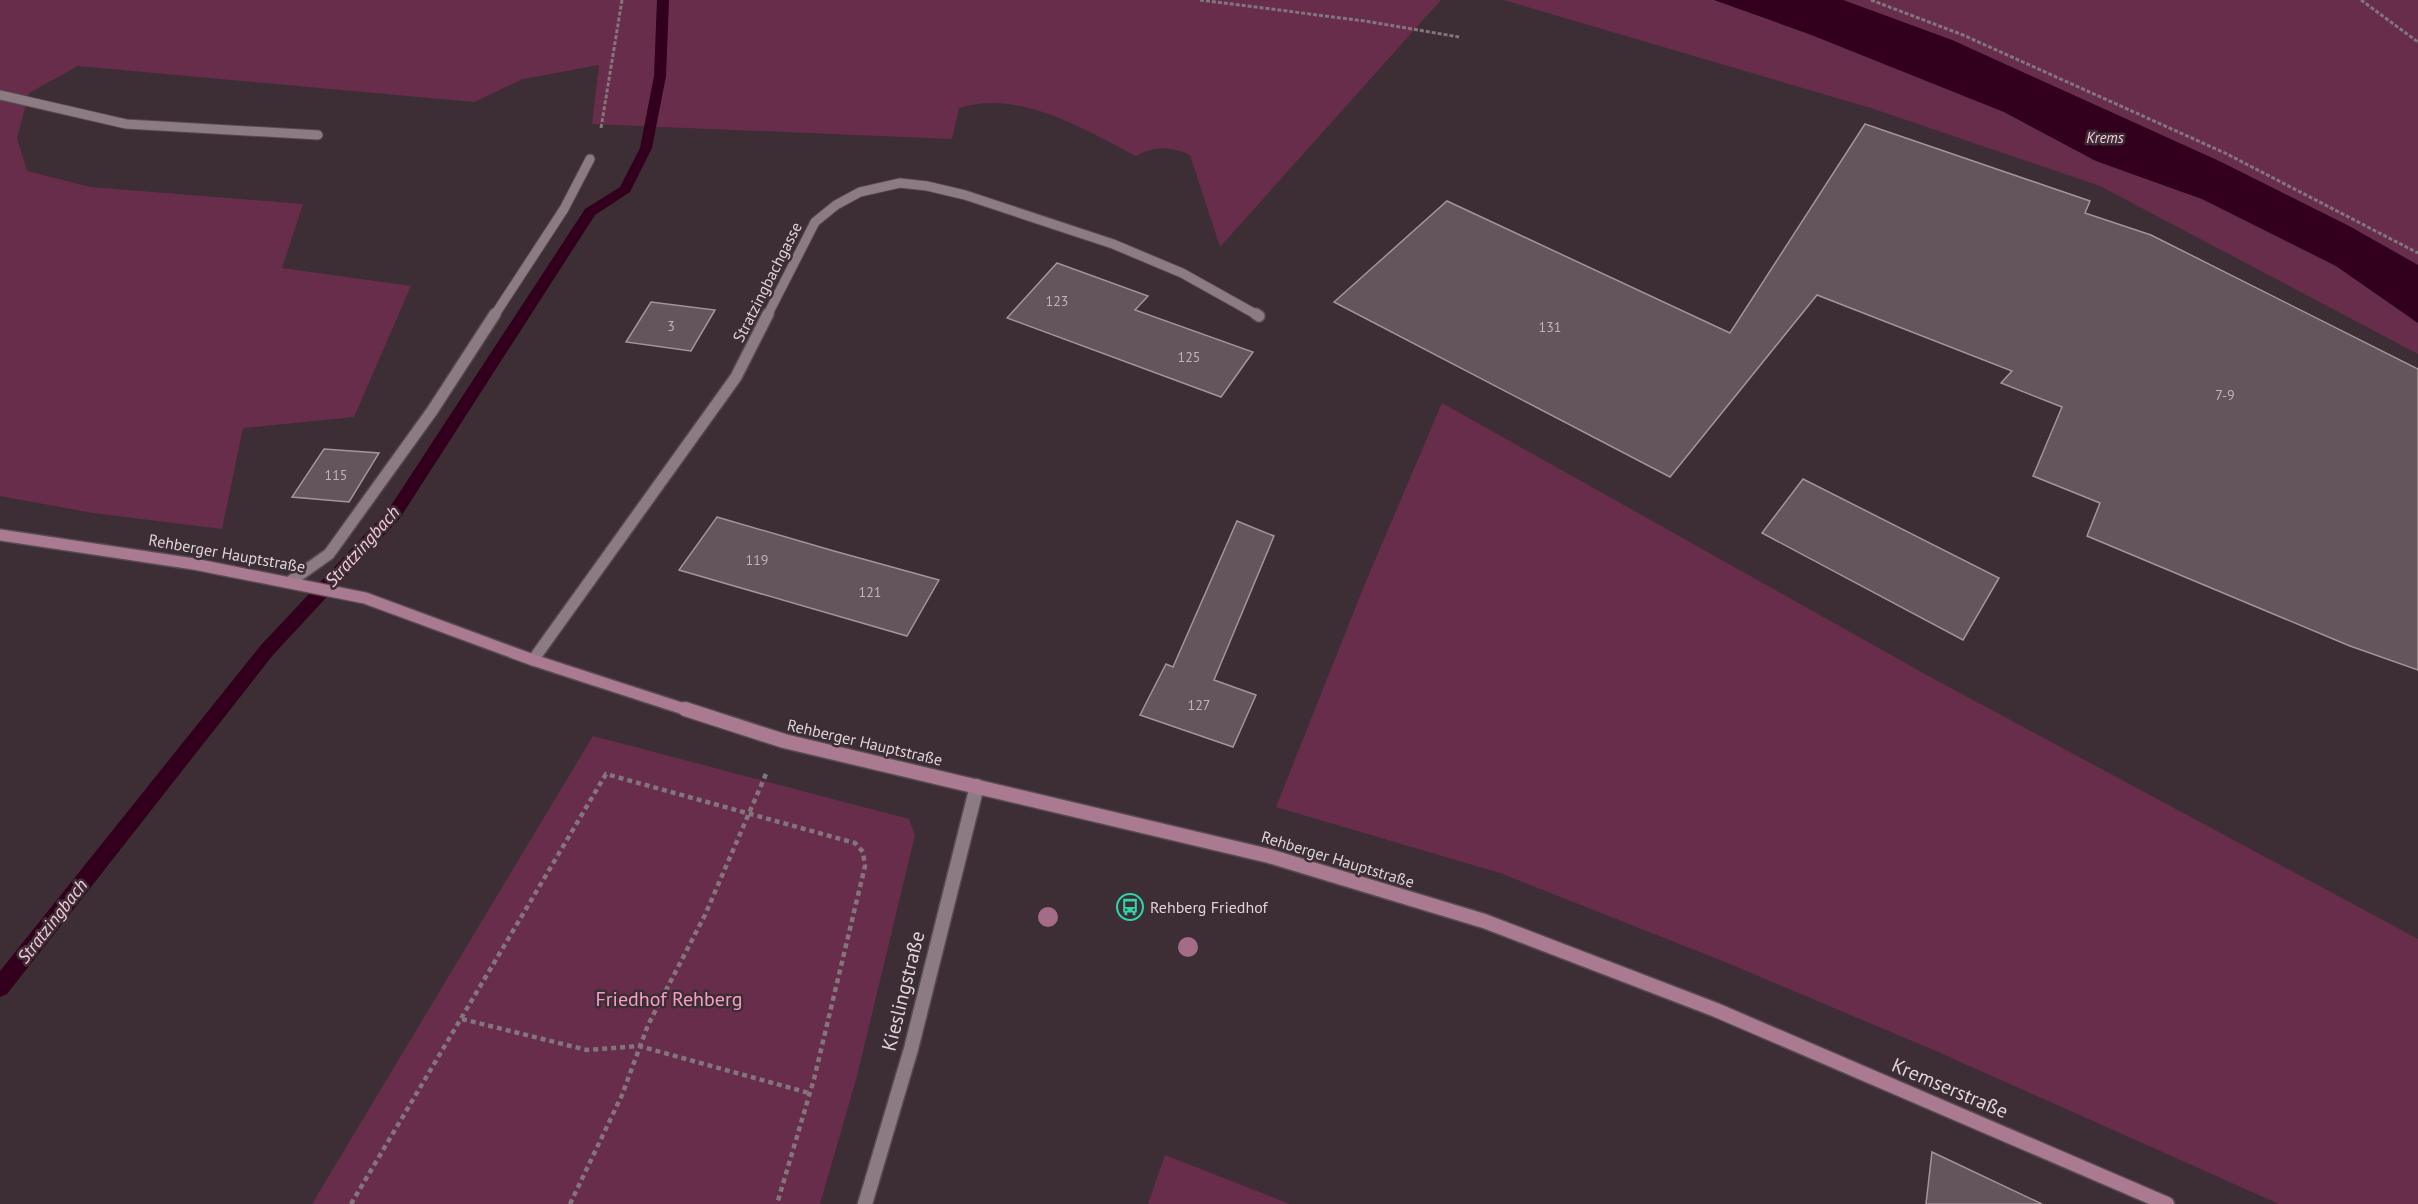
<svg xmlns="http://www.w3.org/2000/svg" width="2418" height="1204" font-family="'PT Sans',sans-serif">
  <style>
    .green { fill: #682d4b }
    .water { fill: #32001c }
    .lines { fill: none; stroke-linecap: round; stroke-linejoin: round }
    .stream { fill: #32001c; fill-rule: evenodd }
    .building { fill: #64545b; stroke: #a5939a; stroke-width: 1.5 }
    .lane-far1-casing { stroke: #584b51; stroke-width: 11 }
    .lane-casing { stroke: #584b51; stroke-width: 14 }
    .street-casing { stroke: #584b51; stroke-width: 17 }
    .secondary-far1-casing { stroke: #584b51; stroke-width: 14 }
    .secondary-casing { stroke: #584b51; stroke-width: 17 }
    .path-far1 { stroke: #82757b; stroke-width: 3; stroke-dasharray: 4 2; stroke-linecap: butt }
    .path { stroke: #82757b; stroke-width: 4.5; stroke-dasharray: 5 4; stroke-linecap: butt }
    .lane-far1 { stroke: #8c7b82; stroke-width: 9 }
    .lane { stroke: #8c7b82; stroke-width: 11 }
    .street { stroke: #8c7b82; stroke-width: 14 }
    .secondary-far1 { stroke: #aa7a91; stroke-width: 11 }
    .secondary { stroke: #aa7a91; stroke-width: 14 }
    .tree { fill: #a46c86 }
    .labels { text-anchor: middle; dominant-baseline: central; stroke-width: 5; stroke-linejoin: round; paint-order: stroke }
    .number-label { font-size: 14px; fill: #c0b4b9 }
    .far-water-label { font-size: 15px; font-style: italic; fill: #f6c8dc; stroke: #3d2e35 }
    .street-label { font-size: 16px; fill: #ded4d8; stroke: #3d2e35 }
    .poi-label { font-size: 16px; fill: #ded4d8; stroke: #3d2e35; text-anchor: start }
    .water-label { font-size: 18px; font-style: italic; fill: #f6c8dc; stroke: #3d2e35 }
    .near-street-label { font-size: 20px; fill: #ded4d8; stroke: #3d2e35 }
    .near-park-label { font-size: 20px; fill: #f89fc8; stroke: #3d2e35 }
  </style>
  <rect width="100%" height="100%" fill="#3d2e35"/>
  <!-- green -->
  <g class="green">
    <path d="M0 0H1441L1220 247 1190 155C1170 146 1155 146 1136 156 1084 129 1019 89 959 108L952 139 592 124 599 65 523 79 474 102 78 66 29 93 17 138 27 171 90 187 303 204 282 268 411 286 354 417 243 428 222 529 93 513 0 496Z"/>
    <polygon points="1504,0 1714,0 1809,34 2004,112 2096,161 2202,199 2336,266 2418,323 2418,354 2100,186 1871,108"/>
    <polygon points="1843,0 2418,0 2418,265 2349,226 2219,161 1952,40"/>
    <polygon points="1442,403 1932,678 2418,939 2418,1204 2279,1204 1936,1051 1725,962 1500,873 1276,807 1364,586"/>
    <polygon points="593,736 909,819 915,835 857,1076 820,1204 312,1204"/>
    <polygon points="1165,1155 1290,1204 1148,1204"/>
  </g>
  <!-- water -->
  <polygon class="water" points="1714,0 1843,0 1952,40 2219,161 2349,226 2418,265 2418,323 2336,266 2202,199 2096,161 2004,112 1809,34"/>
  <g class="lines">
    <!-- stream -->
    <polygon class="stream" points="657,0 669,0 666,76 652,148 630,192 595,215 400,518 273,655 7,994 0,997 0,971 261,645 388,510 585,209 620,187 640,148 654,76"/>
  </g>
  <!-- building -->
  <g class="building">
    <polygon points="1865,124 2090,201 2085,213 2151,235 2418,369 2418,670 2350,646 2087,536 2100,503 2033,476 2062,407 2001,383 2012,371 1817,295 1670,477 1334,302 1447,201 1730,333"/>
    <polygon points="1057,263 1148,296 1135,310 1253,352 1221,397 1007,318"/>
    <polygon points="651,302 715,310 691,351 626,342"/>
    <polygon points="324,449 379,453 349,502 292,497"/>
    <polygon points="1803,479 1999,578 1963,640 1762,533"/>
    <polygon points="717,517 834,551 939,580 907,636 679,570"/>
    <polygon points="1237,521 1274,536 1214,680 1256,695 1233,747 1140,715 1166,664 1173,667"/>
    <polygon points="1932,1152 2042,1204 1926,1204"/>
  </g>
  <g class="lines">
    <defs>
      <g id="lane-far1">
        <polyline points="0,95 126,124 318,135"/>
        <polyline points="494,316 564,209 590,159"/>
        <polyline points="767,316 815,222 836,205 860,192 900,183 927,186 965,195 1113,244 1182,273 1259,316"/>
      </g>
      <g id="lane">
        <polyline points="1256,314 1259,316"/>
        <polyline points="291,581 329,554 432,411 495,314"/>
        <polyline points="533,660 736,377 768,314"/>
      </g>
      <polyline id="street" points="865,1204 911,1049 977,786"/>
      <polyline id="secondary-far1" points="0,535 194,564 365,598 533,660 690,711"/>
      <polyline id="secondary" points="685,709 784,741 1269,856 1484,921 1716,1010 2167,1204"/>
    </defs>
    <!-- lane-far1 casing -->
    <use href="#lane-far1" class="lane-far1-casing"/>
    <!-- lane casing -->
    <use href="#lane" class="lane-casing"/>
    <!-- street casing -->
    <use href="#street" class="street-casing"/>
    <!-- secondary-far1 casing -->
    <use href="#secondary-far1" class="secondary-far1-casing"/>
    <!-- secondary casing -->
    <use href="#secondary" class="secondary-casing"/>
    <!-- path-far1 -->
    <g class="path-far1">
      <polyline points="1200,0 1365,21 1459,37"/>
      <polyline points="1871,0 1963,35 2225,153 2418,253"/>
      <polyline points="2361,0 2418,42"/>
      <polyline points="601,128 622,0"/>
    </g>
    <!-- path -->
    <g class="path">
      <polyline points="462,1019 587,1050 639,1046 809,1093"/>
      <polyline points="351,1204 606,774 855,843 863,852 865,866 814,1079 777,1204"/>
      <polyline points="570,1204 622,1095 648,1025 705,915 766,774"/>
    </g>
    <!-- lane-far1 -->
    <use href="#lane-far1" class="lane-far1"/>
    <!-- lane -->
    <use href="#lane" class="lane"/>
    <!-- street -->
    <use href="#street" class="street"/>
    <!-- secondary-far1 -->
    <use href="#secondary-far1" class="secondary-far1"/>
    <!-- secondary -->
    <use href="#secondary" class="secondary"/>
  </g>
  <!-- trees -->
  <g class="tree">
    <circle cx="1048" cy="917" r="10"/>
    <circle cx="1188" cy="947" r="10"/>
  </g>
  <!-- icons -->
  <defs>
    <symbol id="bus-ring" viewBox="-11 -11 22 22"><circle r="9.5" fill="#3d2e35" stroke="#2fd4aa" stroke-width="1.5"/><path d="M-5-6H5V4H4V6H2V4H-2V6H-4V4H-5ZM-3.5-4V0h7V-4ZM-3.5 1.2v1.5H-2V1.2ZM2 1.2v1.5H3.5V1.2Z" fill="#2fd4aa"/></symbol>
  </defs>
  <g fill-rule="evenodd">
    <use href="#bus-ring" x="1115" y="892" width="30" height="30"/>
  </g>
  <g class="labels">
    <!-- number labels -->
    <g class="number-label">
      <text x="1057" y="301">123</text>
      <text x="671" y="326">3</text>
      <text x="1550" y="327">131</text>
      <text x="1189" y="357">125</text>
      <text x="2225" y="395">7-9</text>
      <text x="336" y="475">115</text>
      <text x="757" y="560">119</text>
      <text x="870" y="592">121</text>
      <text x="1199" y="705">127</text>
    </g>
    <!-- far-water labels -->
    <g class="far-water-label">
      <text x="2105" y="137">Krems</text>
    </g>
    <!-- street labels -->
    <g class="street-label">
      <text transform="translate(767 282) rotate(-63)">Stratzingbachgasse</text>
      <text transform="translate(227 553) rotate(10)">Rehberger Hauptstraße</text>
      <text transform="translate(865 742) rotate(13)">Rehberger Hauptstraße</text>
      <text transform="translate(1338 859) rotate(17)">Rehberger Hauptstraße</text>
    </g>
    <!-- poi labels -->
    <g class="poi-label">
      <text x="1150" y="907">Rehberg Friedhof</text>
    </g>
    <!-- water labels -->
    <g class="water-label">
      <text transform="translate(362 546) rotate(-48)">Stratzingbach</text>
      <text transform="translate(52 921) rotate(-52)">Stratzingbach</text>
    </g>
    <!-- near-street labels -->
    <g class="near-street-label">
      <text transform="translate(903 991) rotate(-76)">Kieslingstraße</text>
      <text transform="translate(1950 1088) rotate(23)">Kremserstraße</text>
    </g>
    <!-- near-park labels -->
    <g class="near-park-label">
      <text x="669" y="999">Friedhof Rehberg</text>
    </g>
  </g>
</svg>
